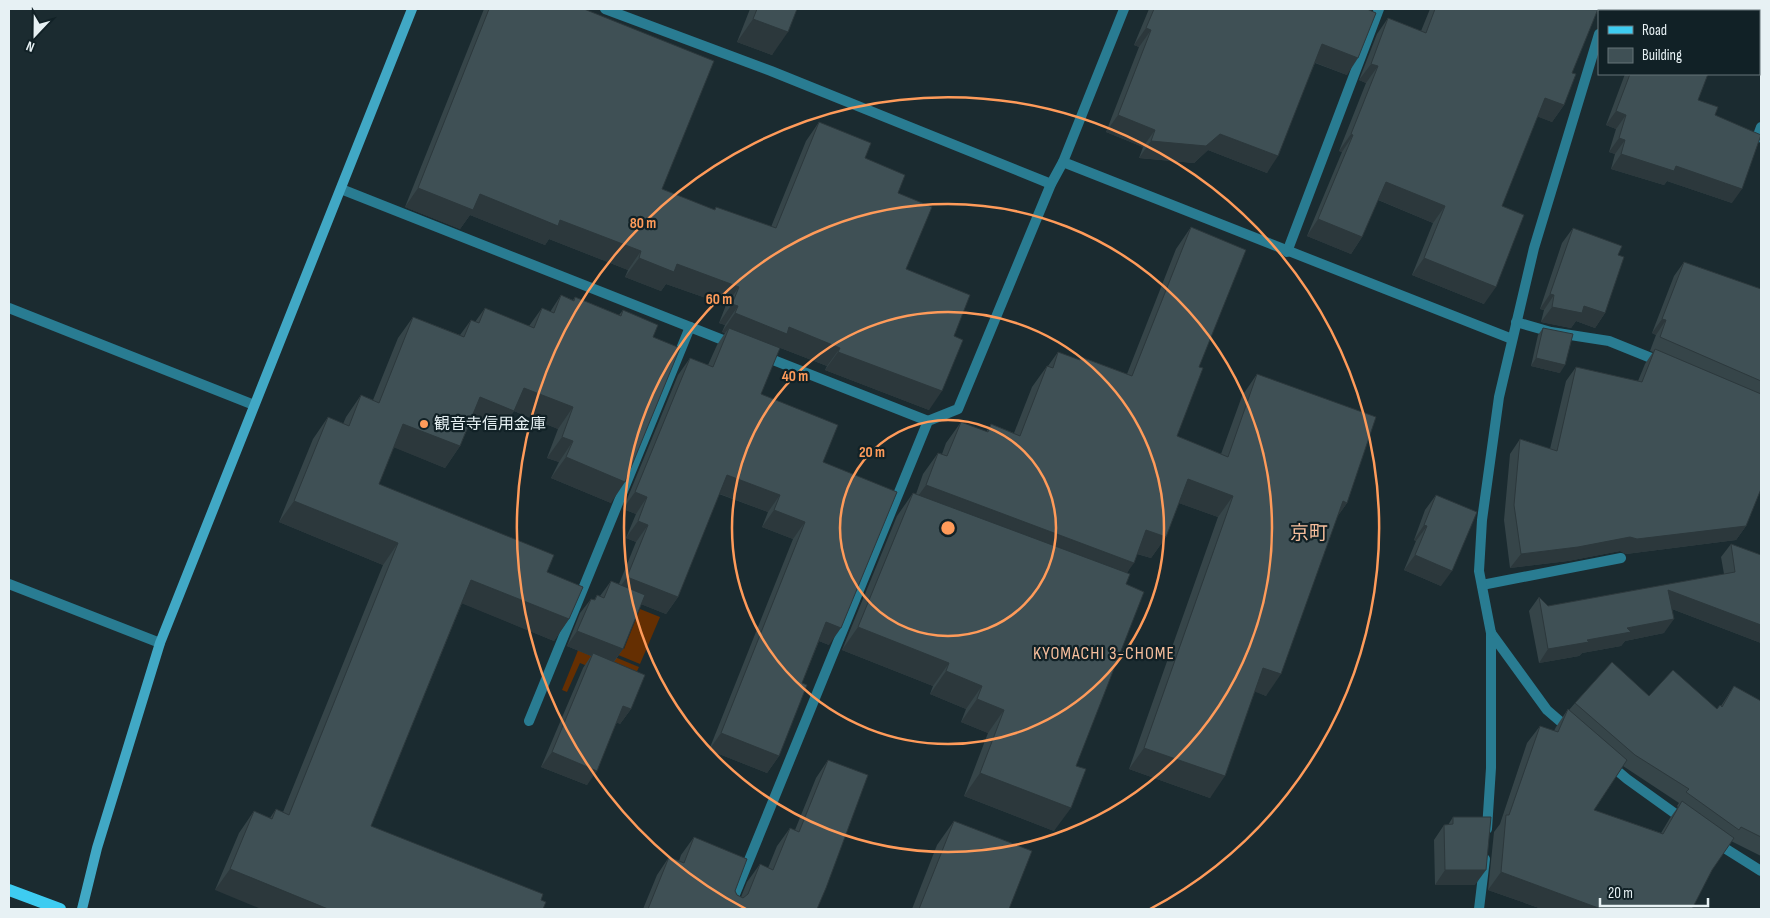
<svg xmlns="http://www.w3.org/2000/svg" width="1770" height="918" font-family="'Sofia Sans Condensed','Noto Sans JP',sans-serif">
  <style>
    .green { fill: #652f02 }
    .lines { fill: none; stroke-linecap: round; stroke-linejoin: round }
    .lane { stroke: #297c92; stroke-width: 10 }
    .street { stroke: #297c92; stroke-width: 10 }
    .secondary { stroke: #41a8c5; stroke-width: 10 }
    .primary { stroke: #3eccf1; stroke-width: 12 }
    .wall { fill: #364549; fill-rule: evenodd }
    .shaded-wall { fill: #2c383c }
    .building { fill: #3f5055; stroke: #2c383c }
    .ring { fill: none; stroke: #ff9b5a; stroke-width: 2.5 }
    .poi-dot { fill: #ff9b5a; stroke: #112126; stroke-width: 2 }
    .labels { text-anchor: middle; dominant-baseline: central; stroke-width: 4.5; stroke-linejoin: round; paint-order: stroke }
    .poi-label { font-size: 16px; fill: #e7f1f4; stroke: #112126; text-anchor: start }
    .neighbourhood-label { font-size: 18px; letter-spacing: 1px; fill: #f8bf9d; stroke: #112126 }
    .quarter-label { font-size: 19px; fill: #f8bf9d; stroke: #112126 }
    .centre { fill: #ff9b5a; stroke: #112126; stroke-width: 2.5 }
    .ring-label { font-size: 15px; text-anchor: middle; font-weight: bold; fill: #ff9b5a; stroke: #112126; stroke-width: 4.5; stroke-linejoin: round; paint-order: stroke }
  </style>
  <rect width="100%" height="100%" fill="#1b2b30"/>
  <!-- green -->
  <g class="green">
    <polygon points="640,609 660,617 640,664 582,640 585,633 624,649"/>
    <polygon points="581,643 639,667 631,684 580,663 567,692 562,690"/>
  </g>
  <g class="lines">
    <!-- lane -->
    <g class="lane">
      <polyline points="1757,138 1761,127"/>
      <polyline points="341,189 733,344"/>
      <polyline points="1287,252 1379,9"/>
      <polyline points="1516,322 1551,332 1609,341 1661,362"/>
      <polyline points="763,356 928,421"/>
      <polyline points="1482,585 1621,558"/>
      <polyline points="1491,633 1547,710 1569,729"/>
      <polyline points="529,721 690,327"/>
      <polyline points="1608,763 1627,779 1684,820"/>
      <polyline points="1487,829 1491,768 1491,633"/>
      <polyline points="1715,842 1761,871"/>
      <polyline points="729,909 928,421 958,409 1051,184 1063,162"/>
      <polyline points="1479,909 1485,859"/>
    </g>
    <!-- street -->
    <g class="street">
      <polyline points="605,9 771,71 1051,184"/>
      <polyline points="1124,9 1063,162 1512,339"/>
      <polyline points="1606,11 1607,9"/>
      <polyline points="9,308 254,405"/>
      <polyline points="9,584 160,643"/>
      <polyline points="1491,633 1479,571 1482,520 1499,397 1534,248 1599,34"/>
    </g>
    <!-- secondary -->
    <polyline class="secondary" points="82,909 97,848 160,643 412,9"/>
    <!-- primary -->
    <polyline class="primary" points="9,890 60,909"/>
  </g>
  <!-- wall -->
  <g class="wall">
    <polygon points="484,9 584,9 662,189 714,210 716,207 771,227 806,141 819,122 865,158 898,193 906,269 954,336 929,410 825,370 827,366 778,347 777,347 761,394 823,462 829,645 819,641 802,683 779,756 767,773 709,750 793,539 762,527 768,512 719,494 678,597 666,614 641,604 623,649 614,662 631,709 620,724 617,722 587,785 541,767 583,668 591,656 567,646 580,613 591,599 594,600 597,595 600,596 611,581 619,584 636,542 626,538 636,514 623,509 678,375 690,358 708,365 717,345 725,333 722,332 725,325 719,323 726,305 666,284 661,291 625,277 628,270 549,239 545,245 470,215 460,229 405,207"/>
    <polygon points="750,9 797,9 772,55 737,42"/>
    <polygon points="1149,9 1367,9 1347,75 1315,63 1267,173 1208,150 1194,163 1139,158 1143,147 1106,132 1139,47 1134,45"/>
    <polygon points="1430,9 1598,9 1572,73 1564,105 1552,122 1537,116 1502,206 1484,304 1412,275 1433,223 1378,200 1362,237 1351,254 1307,236 1342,152 1339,151 1366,83 1359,80 1377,34 1388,18 1421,31"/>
    <polygon points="1649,9 1727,9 1726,11 1648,11"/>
    <polygon points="1625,74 1708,74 1698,100 1715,115 1732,203 1667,181 1664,185 1611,169 1615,154 1609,152 1616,129 1606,125"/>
    <polygon points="1191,227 1199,367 1177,436 1221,454 1242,396 1257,374 1347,503 1337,517 1266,696 1255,691 1210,798 1129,769 1218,517 1179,503 1166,537 1151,558 1137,554 1127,573 1126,584 1076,766 1054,831 964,796 988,733 961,722 966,709 930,694 933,686 842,650 897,516 913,493 916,494 923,474 938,453 942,454 946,443 961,422 986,432 991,424 1014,433 1032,387 1047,366 1048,366 1058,352 1079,360 1081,357 1127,374 1176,249"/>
    <polygon points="1573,228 1618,255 1605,313 1595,328 1576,321 1571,328 1541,322 1544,310 1540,309 1562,243"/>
    <polygon points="1684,262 1761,289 1761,489 1746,526 1736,540 1626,554 1620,551 1568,561 1510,568 1504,520 1510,454 1520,439 1550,449 1566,381 1576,367 1638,381 1645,364 1653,352 1650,351 1656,335 1652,333 1674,276"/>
    <polygon points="561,295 573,300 575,297 619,315 623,310 653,337 611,503 551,478 559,462 547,458 558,429 514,411 499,432 471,421 460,446 445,468 394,447 379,484 547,572 569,619 554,641 462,603 371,826 215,890 239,833 254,811 270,818 276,809 283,812 383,565 279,522 313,439 328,417 343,424 346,417 361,395 373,400 398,338 413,317 460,335 471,320 475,322 485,308 529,326 542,308 550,312"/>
    <polygon points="1543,328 1560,373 1531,366 1538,335"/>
    <polygon points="1436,495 1441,586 1404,570 1416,541 1414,540 1425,510"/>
    <polygon points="1731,544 1761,555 1761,643 1672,609 1664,633 1625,641 1621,646 1582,653 1579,656 1539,663 1529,611 1539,597 1548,606 1724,574 1721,557"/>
    <path d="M1734 686 1761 701V856L1731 841 1712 870 1692 909H1542L1488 890 1494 832 1500 824 1527 743 1540 726 1554 731 1556 727 1568 709 1569 710 1575 703 1649 696 1717 709 1721 706ZM1623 766 1679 803 1677 806 1678 807 1670 818 1661 833 1594 810Z"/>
    <polygon points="828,760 817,909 643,909 657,875 669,857 679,861 681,855 694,837 735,891 737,895 741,897 747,882 760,864 768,868 777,846 790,828 795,830 816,778"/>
    <polygon points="1453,817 1475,885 1435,885 1434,840 1444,825 1448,825"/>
    <polygon points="954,821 1009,909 912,909 937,845"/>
  </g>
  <!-- shaded-wall -->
  <g class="shaded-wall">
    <polygon points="753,19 788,32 772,55 737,42"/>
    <polygon points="1146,28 1151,30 1139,47 1134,45"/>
    <polygon points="1322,44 1358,58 1347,75 1311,61"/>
    <polygon points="1371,64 1378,66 1366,83 1359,80"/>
    <polygon points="1545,98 1564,105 1552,122 1533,115"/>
    <polygon points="1616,111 1626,115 1616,129 1606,125"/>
    <polygon points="1118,115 1155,130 1143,147 1106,132"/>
    <polygon points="1220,134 1278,156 1267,173 1208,150 1194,163 1139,158 1151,141"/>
    <polygon points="1351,134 1353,135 1342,152 1339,151"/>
    <polygon points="1619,138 1625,140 1615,154 1609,152"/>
    <polygon points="1621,154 1676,166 1742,189 1732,203 1667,181 1664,185 1611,169"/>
    <polygon points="1386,182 1445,206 1433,223 1374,198"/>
    <polygon points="418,188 480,194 560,220 641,251 628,270 549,239 545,245 470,215 460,229 405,207"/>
    <polygon points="1318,219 1362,237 1351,254 1307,236"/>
    <polygon points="639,258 677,264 739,287 726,305 666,284 661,291 625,277"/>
    <polygon points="1424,258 1496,287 1484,304 1412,275"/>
    <polygon points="1550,294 1554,295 1544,310 1540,309"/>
    <polygon points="732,304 738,306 725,325 719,323"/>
    <polygon points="1584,306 1605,313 1595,328 1576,321 1571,328 1541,322 1552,307"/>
    <polygon points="735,313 789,327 840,348 827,366 778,347 774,353 729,328 725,333 722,332"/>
    <polygon points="1662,319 1666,320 1656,335 1652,333"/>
    <polygon points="838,352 942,391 929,410 825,370"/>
    <polygon points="1536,358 1565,365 1560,373 1531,366"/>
    <polygon points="524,388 573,407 558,429 514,411 499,432 465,418 480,397"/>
    <polygon points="403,424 460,446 445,468 388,445"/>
    <polygon points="562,437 573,441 559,462 547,458"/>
    <polygon points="566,457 625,482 611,503 551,478"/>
    <polygon points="727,475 780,495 768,512 715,492"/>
    <polygon points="1188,479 1233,496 1218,517 1173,501"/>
    <polygon points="926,485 1134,563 1119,584 911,506"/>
    <polygon points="635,492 647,497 636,514 623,509"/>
    <polygon points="294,501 398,543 383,565 279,522"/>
    <polygon points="1343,501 1347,503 1332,524"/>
    <polygon points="774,510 805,522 793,539 762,527"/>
    <polygon points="638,521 648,525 636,542 626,538"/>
    <polygon points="1424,525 1427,526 1416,541 1414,540"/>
    <polygon points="1746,526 1736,540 1626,554 1620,551 1568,561 1510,568 1521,554 1630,537"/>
    <polygon points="1146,530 1166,537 1151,558 1131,552"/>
    <polygon points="1415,555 1452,571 1441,586 1404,570"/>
    <polygon points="627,577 678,597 666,614 615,594"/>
    <polygon points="471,580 569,619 554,641 456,601"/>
    <polygon points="1668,590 1761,625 1761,643 1659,604"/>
    <polygon points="1674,619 1664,633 1625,641 1621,646 1582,653 1579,656 1539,663 1548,649 1587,640 1627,628"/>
    <polygon points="826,622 841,628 829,645 814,639"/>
    <polygon points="858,627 949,663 933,686 842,650"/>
    <polygon points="577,631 623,649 612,664 593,653 591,656 567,646"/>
    <polygon points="1263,668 1281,674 1266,696 1248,689"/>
    <polygon points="946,671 982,686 966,709 930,694"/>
    <polygon points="977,699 1004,710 988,733 961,722"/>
    <polygon points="623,706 631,709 620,724 613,721"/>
    <polygon points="721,733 779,756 767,773 709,750"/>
    <polygon points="1144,748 1225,776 1210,798 1129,769"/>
    <polygon points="552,752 597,771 587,785 541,767"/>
    <polygon points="980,773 1071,808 1054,831 964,796"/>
    <polygon points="230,869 328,909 261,909 215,890"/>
    <polygon points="1445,870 1486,870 1475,885 1435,885"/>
    <polygon points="1501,872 1601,909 1542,909 1488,890"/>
  </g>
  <!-- building -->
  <g class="building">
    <polygon points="489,9 584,9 714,61 662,189 715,210 716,207 776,228 819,122 871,143 865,158 905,175 898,193 932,207 906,269 970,295 954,336 963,340 942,391 838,352 840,348 789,327 787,334 735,313 738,306 732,304 739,287 677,264 674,272 639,258 641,251 560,220 558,226 480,194 473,210 418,188"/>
    <polygon points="757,9 797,9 788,32 753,19"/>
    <polygon points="1154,9 1367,9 1376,13 1358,58 1322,44 1278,156 1220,134 1206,146 1151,141 1155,130 1118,115 1151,30 1146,28"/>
    <polygon points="1435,9 1598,9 1572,73 1576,74 1564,105 1545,98 1502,206 1524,215 1496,287 1424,258 1445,206 1386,182 1362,237 1318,219 1353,135 1351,134 1378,66 1371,64 1388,18 1426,33"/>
    <polygon points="1654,9 1727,9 1726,11 1653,11"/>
    <polygon points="1630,74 1708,74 1698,100 1718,107 1715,115 1761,135 1742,189 1676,166 1674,171 1621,154 1625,140 1619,138 1626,115 1616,111"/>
    <polygon points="1191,227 1246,250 1199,367 1203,368 1177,436 1228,457 1257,374 1376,417 1347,503 1343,501 1281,674 1263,668 1225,776 1144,748 1233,496 1188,479 1166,537 1146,530 1134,563 926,485 938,453 947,456 961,422 988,432 991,424 1020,436 1047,366 1053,368 1058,352 1080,360 1081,357 1132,376"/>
    <polygon points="1573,228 1622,246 1618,255 1624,257 1605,313 1584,306 1582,313 1552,307 1554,295 1550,294"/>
    <polygon points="1684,262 1761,289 1761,381 1660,337 1666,320 1662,319"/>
    <polygon points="561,295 574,301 575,297 621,316 623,310 658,325 653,337 680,348 625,482 566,457 573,441 562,437 573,407 524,388 514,411 480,397 460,446 403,424 379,484 554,555 547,572 583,587 569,619 471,580 371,826 543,894 541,900 546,902 543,909 328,909 230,869 254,811 272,819 276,809 289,815 398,543 294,501 328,417 349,426 361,395 379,403 413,317 464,337 471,320 479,323 485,308 534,328 542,308 554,313"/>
    <polygon points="729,328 780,348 761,394 838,425 823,462 897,492 841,628 826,622 802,683 807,685 779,756 721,733 805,522 774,510 780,495 727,475 678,597 627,577 648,525 638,521 647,497 635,492 690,358 713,367"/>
    <polygon points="1543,328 1573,334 1565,365 1536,358"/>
    <polygon points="1655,349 1761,394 1761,489 1746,526 1637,539 1630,537 1578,547 1521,554 1514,505 1520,439 1557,451 1576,367 1642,382"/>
    <polygon points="913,493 1130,574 1126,584 1144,592 1076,766 1086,769 1071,808 980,773 1004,710 977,699 982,686 946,671 949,663 858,627"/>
    <polygon points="1436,495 1477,512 1452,571 1415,555 1427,526 1424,525"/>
    <polygon points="1731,544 1761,555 1761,625 1668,590 1674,619 1627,628 1631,632 1587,640 1589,642 1548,649 1539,597 1548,606 1735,572"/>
    <polygon points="611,581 645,595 623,649 577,631 591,599 595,600 597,595 604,598"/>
    <polygon points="593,653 645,675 631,709 623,706 597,771 552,752"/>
    <polygon points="1612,662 1649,696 1673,670 1717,709 1720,705 1722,707 1734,686 1761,701 1761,837 1741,827 1739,830 1686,792 1689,789 1635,755 1575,703"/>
    <polygon points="1568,709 1627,760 1594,810 1663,834 1682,801 1734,838 1712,870 1692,909 1601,909 1501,872 1506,815 1509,815 1540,726 1558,732"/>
    <polygon points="828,760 868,775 826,888 817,909 648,909 669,857 684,863 694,837 747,859 735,891 737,895 743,898 748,894 760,864 773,870 790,828 799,832"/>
    <polygon points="1453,817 1491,817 1486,870 1445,870 1444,825 1453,824"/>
    <polygon points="954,821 1032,851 1009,909 919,909"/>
  </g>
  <!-- distance rings -->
  <g class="ring">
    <circle cx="948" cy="528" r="108"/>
    <circle cx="948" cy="528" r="216"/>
    <circle cx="948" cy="528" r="324"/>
    <path d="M746 909A431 431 0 1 1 1150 909"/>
  </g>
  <!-- markers -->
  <circle class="poi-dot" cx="424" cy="424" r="5"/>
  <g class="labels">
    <!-- poi labels -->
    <g class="poi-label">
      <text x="434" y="424">観音寺信用金庫</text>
    </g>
    <!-- neighbourhood labels -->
    <g class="neighbourhood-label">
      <text x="1104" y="653">KYOMACHI 3-CHOME</text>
    </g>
    <!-- quarter labels -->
    <g class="quarter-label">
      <text x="1309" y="533">京町</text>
    </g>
  </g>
  <circle cx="948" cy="528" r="8" class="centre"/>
  <g class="ring-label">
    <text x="643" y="228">80 m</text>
    <text x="719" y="304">60 m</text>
    <text x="795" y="381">40 m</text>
    <text x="872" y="457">20 m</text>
  </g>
  <!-- border -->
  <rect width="1770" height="918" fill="none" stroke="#e7f1f4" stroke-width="20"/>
  <!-- legend -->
  <rect x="1598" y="10" width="162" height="65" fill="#112126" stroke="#677478"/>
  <rect x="1608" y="26" width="25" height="8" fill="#3eccf1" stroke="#677478"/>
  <text x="1642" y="35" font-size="15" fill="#e7f1f4">Road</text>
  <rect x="1608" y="48" width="25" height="15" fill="#3f5055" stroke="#677478"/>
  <text x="1642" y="60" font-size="15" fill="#e7f1f4">Building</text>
  <!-- north arrow -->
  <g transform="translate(35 35) rotate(202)" stroke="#112126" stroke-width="4" paint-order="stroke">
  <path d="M0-4L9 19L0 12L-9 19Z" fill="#e7f1f4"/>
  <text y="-8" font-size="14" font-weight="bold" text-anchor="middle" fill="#e7f1f4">N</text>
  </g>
  <!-- scale -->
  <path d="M1600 898v8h108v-8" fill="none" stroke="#e7f1f4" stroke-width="2.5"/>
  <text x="1608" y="898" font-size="15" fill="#e7f1f4" stroke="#112126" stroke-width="4" paint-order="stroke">20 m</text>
</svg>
